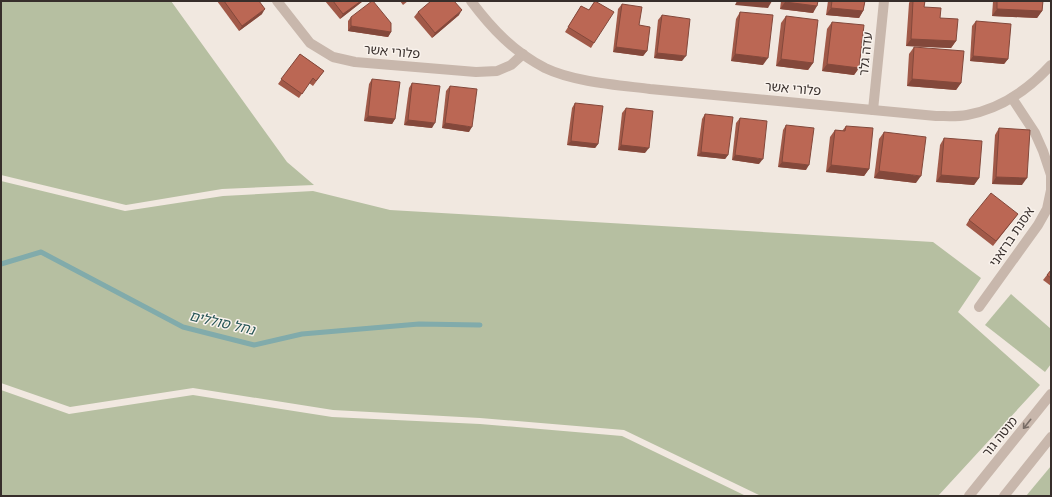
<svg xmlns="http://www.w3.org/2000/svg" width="1052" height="497" font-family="'Nunito Sans','Noto Sans Hebrew',sans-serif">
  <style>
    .green { fill: #b6bfa1 }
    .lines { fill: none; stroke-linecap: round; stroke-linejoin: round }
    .stream { stroke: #81abab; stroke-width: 5 }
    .minor { stroke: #c8b7ac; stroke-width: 10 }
    .wall { fill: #a15948 }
    .shaded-wall { fill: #83483b }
    .building { fill: #bb6754; stroke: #83483b }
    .oneway { stroke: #786c65 }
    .labels { text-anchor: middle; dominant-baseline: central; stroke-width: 3; stroke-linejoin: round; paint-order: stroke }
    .street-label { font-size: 13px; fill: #372e2b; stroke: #f9f2ec }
    .water-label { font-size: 14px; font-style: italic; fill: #245455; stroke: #f9f2ec }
  </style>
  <rect width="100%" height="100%" fill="#f1e8e0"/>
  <!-- green -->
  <g class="green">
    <polygon points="1,1 171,1 287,162 314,185 222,189 126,205 1,175"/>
    <polygon points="1,181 125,211 223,196 313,191 390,210 933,242 981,278 958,312 1040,385 938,496 761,496 624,430 480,418 333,410 193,388 70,407 1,383"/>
    <polygon points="1011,294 1051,329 1051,364 1045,372 985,325"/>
    <polygon points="1,390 69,414 193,395 332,417 480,424 622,436 746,496 1,496"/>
    <polygon points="1051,466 1051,496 1026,496"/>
  </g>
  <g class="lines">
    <!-- stream -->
    <polyline class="stream" points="1,264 41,252 183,327 254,345 302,334 419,324 480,325"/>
    <!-- minor -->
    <g class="minor">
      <polyline points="277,1 310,43 333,57 355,62 476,72 497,71 511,65 523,54"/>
      <path d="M471 1C492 29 513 51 545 68 574 82 618 85 650 89L936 116C946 116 957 117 967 115 1000 109 1028 90 1051 65"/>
      <polyline points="873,110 884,1"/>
      <polyline points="979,307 1038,225 1047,209 1051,190 1051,175 1043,151 1035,133 1012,98"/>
      <polyline points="969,496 1051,394"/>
      <polyline points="1004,496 1051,437"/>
    </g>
  </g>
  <!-- wall -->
  <g class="wall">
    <polygon points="217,1 259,1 262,14 239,31"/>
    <polygon points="325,1 363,1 340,19"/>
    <polygon points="400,1 408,1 403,5"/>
    <polygon points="595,1 594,43 591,48 565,32 581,6 589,10"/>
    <polygon points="781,1 818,1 813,13 780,9"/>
    <polygon points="828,1 865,1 863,11 859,18 826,15"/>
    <polygon points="910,1 925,1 924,7 940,18 956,41 951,48 906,46 909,3"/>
    <polygon points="993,1 1043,1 1042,11 1037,18 992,16"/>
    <polygon points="622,4 639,25 647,51 643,56 613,52 618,9"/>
    <polygon points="418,12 459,15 432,38 414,17"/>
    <polygon points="740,12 763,65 731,61 736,19"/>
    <polygon points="662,15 682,61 654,58 658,20"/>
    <polygon points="786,16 813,63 808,70 776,66 781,23"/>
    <polygon points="351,17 391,32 388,37 348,31 348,21"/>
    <polygon points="976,21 1008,59 1004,64 970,61 972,26"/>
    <polygon points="832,22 859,68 854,75 822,71 827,29"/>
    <polygon points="914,47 961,83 956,90 907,86 909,54"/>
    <polygon points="300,54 324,71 313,86 309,83 299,98 278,84"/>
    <polygon points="372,79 395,119 392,124 364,121 369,84"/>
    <polygon points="412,83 432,128 404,125 409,88"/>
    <polygon points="450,86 469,132 442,128 446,91"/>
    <polygon points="575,103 598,144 595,148 567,145 572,108"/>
    <polygon points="626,108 645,153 618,150 622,113"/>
    <polygon points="705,114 728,155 725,159 697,156 702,119"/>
    <polygon points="740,118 759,164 732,160 736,123"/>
    <polygon points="786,125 806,170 778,167 783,130"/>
    <polygon points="846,126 869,169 864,176 826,172 830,137 835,130 842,131"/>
    <polygon points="999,128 1022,185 992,184 995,135"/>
    <polygon points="884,132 916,183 874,178 879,139"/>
    <polygon points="944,138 979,178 974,185 936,182 940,145"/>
    <polygon points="1018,214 993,246 966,225 969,220"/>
    <polygon points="1051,270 1051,286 1043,280"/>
  </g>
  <!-- shaded-wall -->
  <g class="shaded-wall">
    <polygon points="361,1 363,1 340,19 343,14"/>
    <polygon points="737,1 772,1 768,8 735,5"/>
    <polygon points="785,2 817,6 813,13 780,9"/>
    <polygon points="831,8 863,11 859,18 826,15"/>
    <polygon points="265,9 262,14 239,31 242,26"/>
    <polygon points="997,9 1042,11 1037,18 992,16"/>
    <polygon points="462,10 459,15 432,38 435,33"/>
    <polygon points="351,26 391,32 388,37 348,31"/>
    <polygon points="911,39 956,41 951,48 906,46"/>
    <polygon points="616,47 647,51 643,56 613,52"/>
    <polygon points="657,53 686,56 682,61 654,58"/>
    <polygon points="735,54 768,58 763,65 731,61"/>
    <polygon points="973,56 1008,59 1004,64 970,61"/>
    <polygon points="781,59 813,63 808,70 776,66"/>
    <polygon points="827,64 859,68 854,75 822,71"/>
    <polygon points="912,79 961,83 956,90 907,86"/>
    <polygon points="368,116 395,119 392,124 364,121"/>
    <polygon points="408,120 435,123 432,128 404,125"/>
    <polygon points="445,123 472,127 469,132 442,128"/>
    <polygon points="571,141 598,144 595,148 567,145"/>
    <polygon points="621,145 649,148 645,153 618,150"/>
    <polygon points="701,152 728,155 725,159 697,156"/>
    <polygon points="735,155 763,159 759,164 732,160"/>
    <polygon points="782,162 809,165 806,170 778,167"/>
    <polygon points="831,165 869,169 864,176 826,172"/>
    <polygon points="879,171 921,176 916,183 874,178"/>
    <polygon points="941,175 979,178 974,185 936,182"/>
    <polygon points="996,177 1027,178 1022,185 992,184"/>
  </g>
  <!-- building -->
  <g class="building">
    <polygon points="224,1 259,1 265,9 242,26"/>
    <polygon points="333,1 361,1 343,14"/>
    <polygon points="372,1 373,1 391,23 391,32 351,26 351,17"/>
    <polygon points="431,1 454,1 462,10 435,33 418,12"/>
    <polygon points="595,1 614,12 594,43 568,27 581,6 589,10"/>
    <polygon points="785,1 818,1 817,6 785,2"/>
    <polygon points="832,1 865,1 863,11 831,8"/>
    <polygon points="913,1 925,1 924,7 941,8 940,18 958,19 956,41 911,39"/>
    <polygon points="997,1 1043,1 1042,11 997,9"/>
    <polygon points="622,4 642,7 639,25 650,27 647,51 616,47"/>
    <polygon points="740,12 773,15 768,58 735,54"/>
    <polygon points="662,15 690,19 686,56 657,53"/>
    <polygon points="786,16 818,20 813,63 781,59"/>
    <polygon points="976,21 1011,24 1008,59 973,56"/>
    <polygon points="832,22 864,25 859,68 827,64"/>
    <polygon points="914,47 964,51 961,83 912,79"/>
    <polygon points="300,54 324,71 316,81 313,78 302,94 281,79"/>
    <polygon points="372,79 400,82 395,119 368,116"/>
    <polygon points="412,83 440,86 435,123 408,120"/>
    <polygon points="450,86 477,89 472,127 445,123"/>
    <polygon points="575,103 603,106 598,144 571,141"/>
    <polygon points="626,108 653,111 649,148 621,145"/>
    <polygon points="705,114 733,117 728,155 701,152"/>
    <polygon points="740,118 767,121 763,159 735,155"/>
    <polygon points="786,125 814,128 809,165 782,162"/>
    <polygon points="846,126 873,128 869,169 831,165 835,130 845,131"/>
    <polygon points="999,128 1030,130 1027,178 996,177"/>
    <polygon points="884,132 926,137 921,176 879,171"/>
    <polygon points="944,138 982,141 979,178 941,175"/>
    <polygon points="991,193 1018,214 996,241 969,220"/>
    <polygon points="1051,270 1051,278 1047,275"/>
  </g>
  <!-- one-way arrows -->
  <defs><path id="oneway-shaft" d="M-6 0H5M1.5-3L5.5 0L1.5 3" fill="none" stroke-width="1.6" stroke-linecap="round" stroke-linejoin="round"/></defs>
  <use class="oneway" href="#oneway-shaft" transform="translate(1027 424) rotate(129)"/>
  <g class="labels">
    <!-- street labels -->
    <g class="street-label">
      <text transform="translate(392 52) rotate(5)">פלורי אשר</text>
      <text transform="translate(866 54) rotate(-84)">עדה גלר</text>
      <text transform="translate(793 89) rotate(5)">פלורי אשר</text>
      <text transform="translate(1012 237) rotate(-56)">אסנת ברזאני</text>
      <text transform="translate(1000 437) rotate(-51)">מוטה גור</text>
    </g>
    <!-- water labels -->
    <g class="water-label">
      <text transform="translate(222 323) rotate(13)">נחל סוללים</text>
    </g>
  </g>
  <!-- border -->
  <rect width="1052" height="497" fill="none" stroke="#372e2b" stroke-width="4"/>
</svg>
